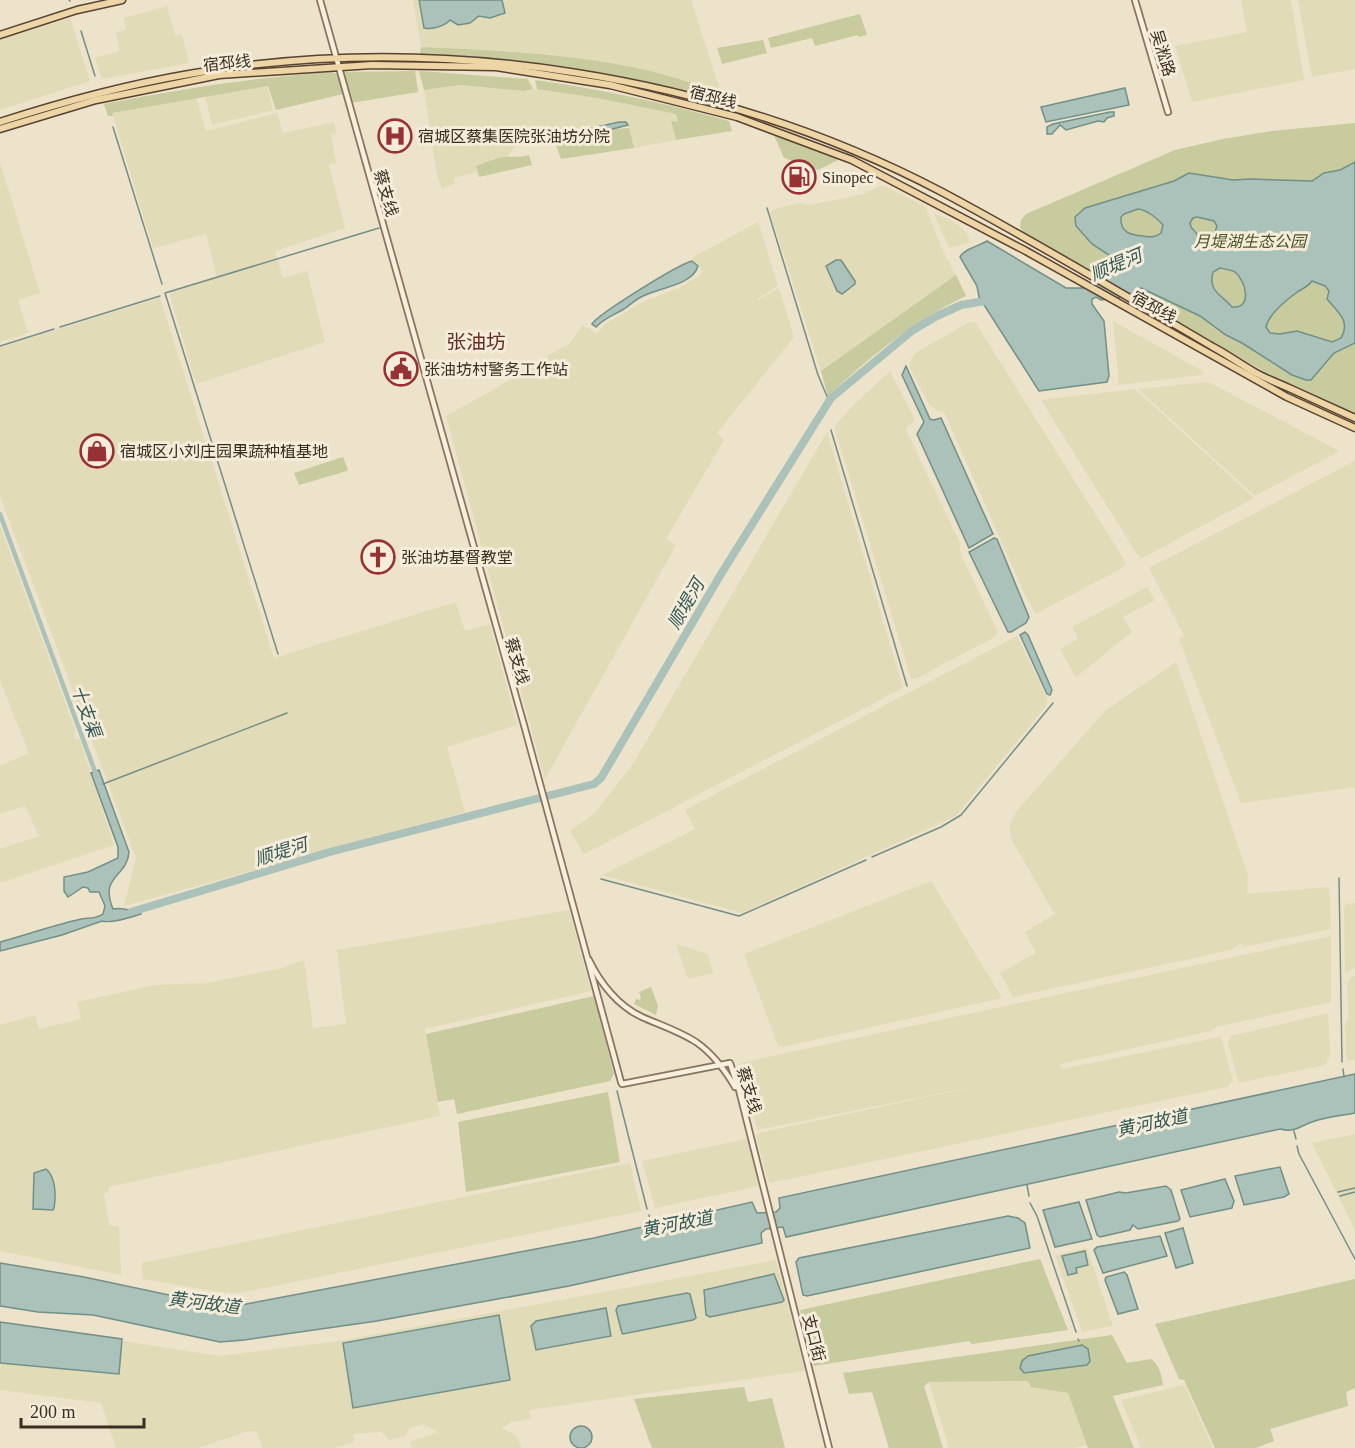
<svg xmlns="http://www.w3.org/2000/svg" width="1355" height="1448" font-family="'Times New Roman','Noto Sans SC',serif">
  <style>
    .farmland { fill: #e2dbb7 }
    .green { fill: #c7cb9e }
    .water { fill: #aac2ba; stroke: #719088; stroke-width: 1.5; fill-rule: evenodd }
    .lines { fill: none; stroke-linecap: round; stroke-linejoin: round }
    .stream { stroke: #719088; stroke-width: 1.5 }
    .canal { stroke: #aac2ba; stroke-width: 4.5 }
    .river { stroke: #aac2ba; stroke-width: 8 }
    .minor-casing { stroke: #89745f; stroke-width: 8 }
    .major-casing { stroke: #584332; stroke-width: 9 }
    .minor { stroke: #f8efdd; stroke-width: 4.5 }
    .major { stroke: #edd5a5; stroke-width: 6 }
    .labels { text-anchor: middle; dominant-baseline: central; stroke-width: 6; stroke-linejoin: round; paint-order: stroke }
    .street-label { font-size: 16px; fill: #3a2d21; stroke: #f5ecd9 }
    .poi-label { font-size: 16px; fill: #3a2d21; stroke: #f5ecd9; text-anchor: start }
    .park-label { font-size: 16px; font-style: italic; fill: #4b5629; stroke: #f5ecd9 }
    .water-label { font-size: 18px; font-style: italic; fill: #325956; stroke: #f5ecd9 }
    .quarter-label { font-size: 20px; fill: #652f23; stroke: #f5ecd9 }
  </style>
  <rect width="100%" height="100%" fill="#ede2ca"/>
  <!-- farmland -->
  <g class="farmland">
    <polygon points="413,0 691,0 721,93 659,73 577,58 511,51 421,47"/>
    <polygon points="1241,0 1291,0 1304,80 1192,102 1175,46 1247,32"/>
    <polygon points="1298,0 1355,0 1355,69 1312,77"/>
    <polygon points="167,6 175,35 182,34 189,63 102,79 95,58 119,51 116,32 126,30 124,18"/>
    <polygon points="70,18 90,81 0,110 0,40"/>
    <polygon points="460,85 524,91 538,89 597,98 676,114 678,122 671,122 676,140 634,148 628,130 629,125 623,121 612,122 518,142 507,157 476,166 477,172 454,178 455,184 442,188 437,176 424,90"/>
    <polygon points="267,86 273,110 212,125 205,96"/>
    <polygon points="196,97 206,131 277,113 283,133 334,122 336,133 331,134 336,163 329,165 345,228 275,251 283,278 307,271 325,342 196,384 169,292 217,278 206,234 153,248 112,113"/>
    <polygon points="0,162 40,293 18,300 28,333 0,342"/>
    <polygon points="882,185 925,206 943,251 956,275 821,371 770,212 781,207 800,203 810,205 864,194"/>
    <polygon points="934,214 949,219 960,227 965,231 971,242 949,248"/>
    <polygon points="758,222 778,286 757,299 757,301 779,288 794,337 717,433 724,440 666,539 676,545 545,779 446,416 548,359 547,356 570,343 583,325 597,334 605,324 643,302 681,287 701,275 702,271 698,265 692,258"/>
    <polygon points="160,298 274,658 456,602 465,631 490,624 517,725 447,747 465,812 124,906 136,858 0,496 0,347"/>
    <polygon points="1113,321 1204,372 1203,375 1119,385"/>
    <polygon points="970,322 975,322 1126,563 1122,568 1036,614 1026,597 945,414 942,411 938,411 930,406 909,366 912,357 918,351"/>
    <polygon points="890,371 914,418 914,421 906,428 907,432 960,543 960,551 963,559 998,632 993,638 915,679 911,679 835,429 836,424 856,403"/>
    <polygon points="1208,382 1340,451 1255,496 1138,389"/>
    <polygon points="1135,389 1254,498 1142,558 1137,554 1041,400"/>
    <polygon points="827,432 903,688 584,854 570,831 594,814 633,764"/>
    <polygon points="1355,461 1355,787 1241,803 1179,639 1184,636 1149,568"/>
    <polygon points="0,526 75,729 74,738 80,740 114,845 0,883 0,849 39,836 25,806 0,814 0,766 29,753 0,681"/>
    <polygon points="1147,587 1155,600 1123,617 1132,632 1076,677 1060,649 1078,639 1072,627"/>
    <polygon points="1017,636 1047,697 1047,701 1045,707 956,816 742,913 602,875 695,829 685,810"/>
    <polygon points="1176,662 1248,875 1247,894 1329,887 1331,929 1243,947 1242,943 1231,950 1013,997 1000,973 1036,953 1025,932 1055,914 1012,841 1009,826 1015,813 1105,711"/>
    <polygon points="928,882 932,882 1002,998 782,1047 778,1046 744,954"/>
    <polygon points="1355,903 1355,968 1345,973 1344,908 1346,904"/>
    <polygon points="569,910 591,991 425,1029 440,1116 108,1187 109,1192 104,1193 109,1225 119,1227 121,1275 0,1251 0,1025 35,1015 39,1029 81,1019 77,1002 155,985 207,983 278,969 304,960 313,1028 346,1024 337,950"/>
    <polygon points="1331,936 1331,1002 1216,1027 1211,1031 1060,1064 1062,1069 1220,1037 1222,1041 1233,1081 1227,1087 770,1183 768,1180 756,1136 759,1133 987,1084 757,1130 740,1063"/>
    <polygon points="676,944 708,954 713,973 688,979"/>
    <polygon points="1355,976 1355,1060 1351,1060 1347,1059 1346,1053 1345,1023 1349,1018 1347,985 1350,978"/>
    <polygon points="1328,1013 1330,1055 1325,1065 1239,1083 1228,1043 1231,1036"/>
    <polygon points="1355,1134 1355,1230 1312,1143"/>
    <polygon points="746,1139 749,1141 760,1186 655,1208 642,1161"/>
    <polygon points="630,1163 641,1211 255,1290 237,1293 219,1292 143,1279 142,1263"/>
    <polygon points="1087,1248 1113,1326 1082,1332 1055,1255"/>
    <polygon points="776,1260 805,1371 529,1410 531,1419 512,1422 501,1428 513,1433 518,1439 522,1448 413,1448 410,1442 438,1432 424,1424 410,1428 406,1435 390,1440 381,1432 353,1434 354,1442 333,1448 263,1448 256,1431 246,1432 198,1448 116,1448 101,1403 0,1390 0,1322 220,1356 339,1341"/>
    <polygon points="1028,1381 1031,1387 1068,1393 1088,1445 1072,1448 949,1448 929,1382"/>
    <polygon points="1183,1385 1185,1386 1213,1448 1141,1448 1121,1400"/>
  </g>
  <!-- green -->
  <g class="green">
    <polygon points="860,14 867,35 859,37 858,35 815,46 812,38 771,48 768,38"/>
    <polygon points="763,40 767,53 722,64 717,48"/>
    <path d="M421 47C492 50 563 53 632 67 663 73 692 83 721 93L724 102C625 73 524 60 420 55Z"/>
    <polygon points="415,71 418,92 351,103 342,72"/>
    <polygon points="419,71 528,79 533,89 524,91 460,85 424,90"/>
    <path d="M332 72 337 74 343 94 276 110 268 86 112 113 113 116H108L104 104C180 89 255 77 332 72Z"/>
    <path d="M535 80C601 89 665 103 729 121L732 131 676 140 671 121 678 122 676 114 597 98 537 89Z"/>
    <polygon points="1355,123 1355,415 1265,372 1025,234 1020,227 1021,220 1026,214 1175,150 1223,139 1272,131"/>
    <polygon points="629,128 634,148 561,159 556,145 616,129"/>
    <polygon points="774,135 840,159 818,170 784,158"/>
    <path d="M529 155 532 165 479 177 476 166C485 163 495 158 505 157 514 156 520 158 529 155Z"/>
    <path d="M956 275 966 296C913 321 871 356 828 396L821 371Z"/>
    <polygon points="343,457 348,470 347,471 299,485 294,473"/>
    <polygon points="651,987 658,1006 656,1015 634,1004 636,999 640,1000 641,998 639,992"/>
    <polygon points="594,996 614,1074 610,1081 457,1114 454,1099 438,1102 426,1034"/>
    <polygon points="608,1092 620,1162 466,1192 458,1122"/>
    <polygon points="1040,1259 1068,1330 972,1344 969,1341 814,1366 800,1310"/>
    <polygon points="1355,1279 1355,1388 1346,1392 1348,1406 1270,1429 1274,1441 1256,1448 1215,1448 1184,1380 1179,1379 1155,1324"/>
    <path d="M1112 1335 1127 1363 1151 1359C1159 1364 1162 1376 1163 1385L1113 1396 1134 1448H1088L1068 1393 1031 1387 1028 1381 929 1382 924 1386 943 1448H889L872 1392 849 1394 843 1373Z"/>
    <polygon points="744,1387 748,1402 772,1398 785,1448 652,1448 634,1399"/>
  </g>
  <!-- water -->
  <g class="water">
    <path d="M419 0H502L505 13 490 18 479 16 470 23 458 25 450 20C445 26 431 30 424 28Z"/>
    <polygon points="1125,88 1129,105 1046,122 1041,107"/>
    <polygon points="1110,112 1114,112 1114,116 1107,118 1104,122 1098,121 1066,130 1060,125 1052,134 1047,134 1047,127 1053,124"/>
    <polygon points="619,122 626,122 628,125 562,142 558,139 560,135"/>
    <path d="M1355 162V343L1334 353 1311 380H1306L1292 375 1242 343 1226 335 1200 316 1141 288 1131 296 1101 300 1096 297 1092 299V304L1104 321 1109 376 1107 382 1039 391 979 297 977 286 960 257C964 249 979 246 987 241L1066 288H1087L1109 277 1113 271 1114 266 1109 255 1092 244 1076 226 1075 217 1085 208 1174 181 1189 173 1233 180 1250 179 1312 181 1324 173 1340 170ZM1138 209C1147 210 1157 218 1163 225L1161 233C1155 238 1150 237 1143 236 1131 235 1120 233 1121 217L1124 214ZM1197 217 1214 221 1217 226 1215 232 1202 240 1191 227 1190 223 1193 218ZM1220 268C1225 269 1231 270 1235 272 1246 281 1253 309 1232 307 1221 294 1208 292 1213 272ZM1312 281 1325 286 1329 291 1327 299C1338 312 1351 321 1341 338L1332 342 1297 331 1280 334 1270 333 1266 327C1269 314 1285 301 1296 293 1302 288 1307 288 1312 281Z"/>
    <polygon points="836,260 841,260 855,281 855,284 842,294 837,291 826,266"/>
    <path d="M692 261 698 266C693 285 658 288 643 296 636 299 630 305 624 309 614 315 604 318 596 327L592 324C598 314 679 264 692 261Z"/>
    <polygon points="906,366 930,419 934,420 941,418 993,534 969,548 917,434 924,422 902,375"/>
    <polygon points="994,538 997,539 1029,617 1026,623 1011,632 1008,632 969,552"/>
    <polygon points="1025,632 1028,635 1052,690 1050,695 1047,694 1021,637 1020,635"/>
    <path d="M99 770 129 852C127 878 99 875 113 909 125 907 126 912 140 909L141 914C131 917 112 924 102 921L62 935 0 951V942C26 935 51 926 77 920 86 917 94 920 103 914L105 906 99 892H90L88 888 83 887 68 897 64 891V877L88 872 118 858V847L91 773Z"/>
    <path d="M1355 1074V1113C1341 1116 1325 1117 1312 1122 1299 1126 1296 1133 1280 1129L786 1237 783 1227 766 1229 761 1233 762 1243 569 1286 377 1321 244 1340 220 1342 93 1315 38 1312 0 1306V1263L84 1277 221 1306 241 1305 594 1238 752 1202 757 1213 776 1212 780 1208 779 1198Z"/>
    <polygon points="1280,1167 1289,1194 1284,1197 1244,1205 1235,1176"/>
    <path d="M46 1169C56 1177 56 1196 54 1208L53 1210 33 1209 34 1173Z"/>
    <polygon points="1225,1179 1234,1201 1232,1208 1190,1217 1181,1190"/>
    <polygon points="1166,1186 1171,1190 1180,1219 1178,1221 1138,1229 1133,1225 1130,1230 1100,1237 1097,1235 1086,1200 1119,1192 1126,1193"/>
    <polygon points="1079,1202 1092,1239 1055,1247 1043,1210"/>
    <polygon points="1008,1216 1018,1218 1025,1223 1030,1248 807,1296 803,1295 796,1262 799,1258"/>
    <polygon points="1183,1228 1193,1263 1176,1268 1165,1233"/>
    <polygon points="1160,1236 1167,1256 1103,1273 1094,1250 1097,1247"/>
    <polygon points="1085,1251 1088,1265 1076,1268 1077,1273 1068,1275 1062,1256"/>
    <polygon points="1124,1272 1127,1275 1138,1309 1118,1314 1105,1280 1106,1277"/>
    <polygon points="774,1274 784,1300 782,1302 710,1317 706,1315 704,1290"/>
    <polygon points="687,1293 690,1294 696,1318 693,1320 623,1334 622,1333 616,1310 618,1306"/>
    <polygon points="606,1308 611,1336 536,1350 531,1326 536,1321"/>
    <polygon points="499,1315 510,1380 353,1408 343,1343"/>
    <polygon points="0,1322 122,1339 119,1374 0,1363"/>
    <polygon points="1082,1345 1088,1349 1090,1361 1087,1365 1024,1373 1020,1368 1022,1361 1028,1356"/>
    <circle cx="581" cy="1437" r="11"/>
  </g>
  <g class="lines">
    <!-- stream -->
    <g class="stream">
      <polyline points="69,0 70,1"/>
      <polyline points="81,31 95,76"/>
      <polyline points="113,127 162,284"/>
      <polyline points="767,208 818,375 829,401"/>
      <polyline points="60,327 160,296"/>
      <polyline points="0,346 54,329"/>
      <polyline points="831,430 907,686"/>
      <polyline points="278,654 165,293 379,228"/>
      <polyline points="103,784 287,713"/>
      <polyline points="872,857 941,827 961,815 1053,703"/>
      <polyline points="1339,878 1342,1062"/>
      <polyline points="601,879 739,916 866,860"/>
      <polyline points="1343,1069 1344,1077"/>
      <polyline points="617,1091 647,1209"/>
      <polyline points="1294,1131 1296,1139"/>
      <polyline points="1297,1146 1299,1154 1355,1259"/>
      <polyline points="1027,1185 1029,1196"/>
      <polyline points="1338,1192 1355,1188"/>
      <polyline points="1340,1196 1355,1192"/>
      <polyline points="1030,1203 1037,1216 1076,1332"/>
      <polyline points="649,1215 651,1226"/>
      <polyline points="1078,1339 1079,1341"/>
    </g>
    <!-- canal -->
    <polyline class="canal" points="0,514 97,777"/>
    <!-- river -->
    <polyline class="river" points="131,912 330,852 594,784 601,778 721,574 831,398 913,330 937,316 961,305 991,300"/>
    <defs>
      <g id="minor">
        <polyline points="320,0 524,725 621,1082 622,1084 730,1063 739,1090 829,1448"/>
        <polyline points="1135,0 1168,112"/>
        <path d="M589 960C600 983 618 1006 642 1017 660 1025 679 1031 696 1042 712 1053 725 1070 735 1087"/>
      </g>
      <g id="major">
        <polyline points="0,35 77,10 122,0"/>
        <path d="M0 122C62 102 125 85 189 74 438 30 719 75 942 192 1034 241 1123 294 1213 347 1228 355 1242 365 1256 373 1267 379 1278 383 1289 388 1311 398 1333 408 1355 418"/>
        <polyline points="0,129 96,100 219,75 372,65 496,67 610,85 737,117 852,160 1026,251 1287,397 1355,428"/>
      </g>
    </defs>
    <!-- minor casing -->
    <use href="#minor" class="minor-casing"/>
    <!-- major casing -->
    <use href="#major" class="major-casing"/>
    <!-- minor -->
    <use href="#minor" class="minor"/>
    <!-- major -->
    <use href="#major" class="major"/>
  </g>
  <!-- icons -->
  <defs>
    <symbol id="hospital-ring" viewBox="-11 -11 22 22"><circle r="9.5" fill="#f5ecd9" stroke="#963134" stroke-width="1.5"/><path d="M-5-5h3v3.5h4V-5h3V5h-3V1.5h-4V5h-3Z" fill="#963134"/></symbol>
    <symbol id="fuel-ring" viewBox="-11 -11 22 22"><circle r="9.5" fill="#f5ecd9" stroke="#963134" stroke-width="1.5"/><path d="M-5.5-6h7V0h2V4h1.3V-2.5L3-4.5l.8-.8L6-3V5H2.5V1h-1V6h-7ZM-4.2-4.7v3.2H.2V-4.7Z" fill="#963134"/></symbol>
    <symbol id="civic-ring" viewBox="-11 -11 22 22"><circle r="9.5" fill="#f5ecd9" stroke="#963134" stroke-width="1.5"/><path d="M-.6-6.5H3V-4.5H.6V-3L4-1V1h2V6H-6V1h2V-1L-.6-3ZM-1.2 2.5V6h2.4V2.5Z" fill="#963134"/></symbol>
    <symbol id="shop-ring" viewBox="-11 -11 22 22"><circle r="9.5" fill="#f5ecd9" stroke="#963134" stroke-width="1.5"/><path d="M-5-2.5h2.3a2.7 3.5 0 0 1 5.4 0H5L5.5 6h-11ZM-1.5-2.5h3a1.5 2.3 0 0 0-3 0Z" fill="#963134"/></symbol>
    <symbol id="church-ring" viewBox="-11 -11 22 22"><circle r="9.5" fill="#f5ecd9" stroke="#963134" stroke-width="1.5"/><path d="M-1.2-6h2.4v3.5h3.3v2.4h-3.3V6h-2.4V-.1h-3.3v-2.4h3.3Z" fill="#963134"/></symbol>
  </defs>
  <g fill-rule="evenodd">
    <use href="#hospital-ring" x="376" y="117" width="38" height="38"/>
    <use href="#fuel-ring" x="780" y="158" width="38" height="38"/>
    <use href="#civic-ring" x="382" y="350" width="38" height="38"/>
    <use href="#shop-ring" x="78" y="432" width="38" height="38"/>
    <use href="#church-ring" x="359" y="538" width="38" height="38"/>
  </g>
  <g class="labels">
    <!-- street labels -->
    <g class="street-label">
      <text transform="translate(1163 53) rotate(73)">吴淞路</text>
      <text transform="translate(227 63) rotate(-6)">宿邳线</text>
      <text transform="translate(713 97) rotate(14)">宿邳线</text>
      <text transform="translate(386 193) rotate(74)">蔡支线</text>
      <text transform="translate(1154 307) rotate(29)">宿邳线</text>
      <text transform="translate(517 661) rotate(74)">蔡支线</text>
      <text transform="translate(749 1090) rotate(73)">蔡支线</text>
      <text transform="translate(814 1338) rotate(76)">支口街</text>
    </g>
    <!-- poi labels -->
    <g class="poi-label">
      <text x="418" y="136">宿城区蔡集医院张油坊分院</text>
      <text x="822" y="177">Sinopec</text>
      <text x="424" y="369">张油坊村警务工作站</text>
      <text x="120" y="451">宿城区小刘庄园果蔬种植基地</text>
      <text x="401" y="557">张油坊基督教堂</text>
    </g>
    <!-- park labels -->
    <g class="park-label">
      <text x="1250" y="241">月堤湖生态公园</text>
    </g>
    <!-- water labels -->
    <g class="water-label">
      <text transform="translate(1116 265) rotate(-23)">顺堤河</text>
      <text transform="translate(686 604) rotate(-60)">顺堤河</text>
      <text transform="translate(86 711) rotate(70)">十支渠</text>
      <text transform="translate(281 852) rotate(-17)">顺堤河</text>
      <text transform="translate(1152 1123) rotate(-12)">黄河故道</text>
      <text transform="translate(677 1224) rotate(-11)">黄河故道</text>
      <text transform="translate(204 1303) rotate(7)">黄河故道</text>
    </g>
    <!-- quarter labels -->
    <g class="quarter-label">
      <text x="476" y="342">张油坊</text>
    </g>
  </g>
  <!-- scale -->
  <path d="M21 1418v9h123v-9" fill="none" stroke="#3a2d21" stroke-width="3"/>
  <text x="30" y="1418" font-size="18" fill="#3a2d21" stroke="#f5ecd9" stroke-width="4.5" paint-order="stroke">200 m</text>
</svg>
